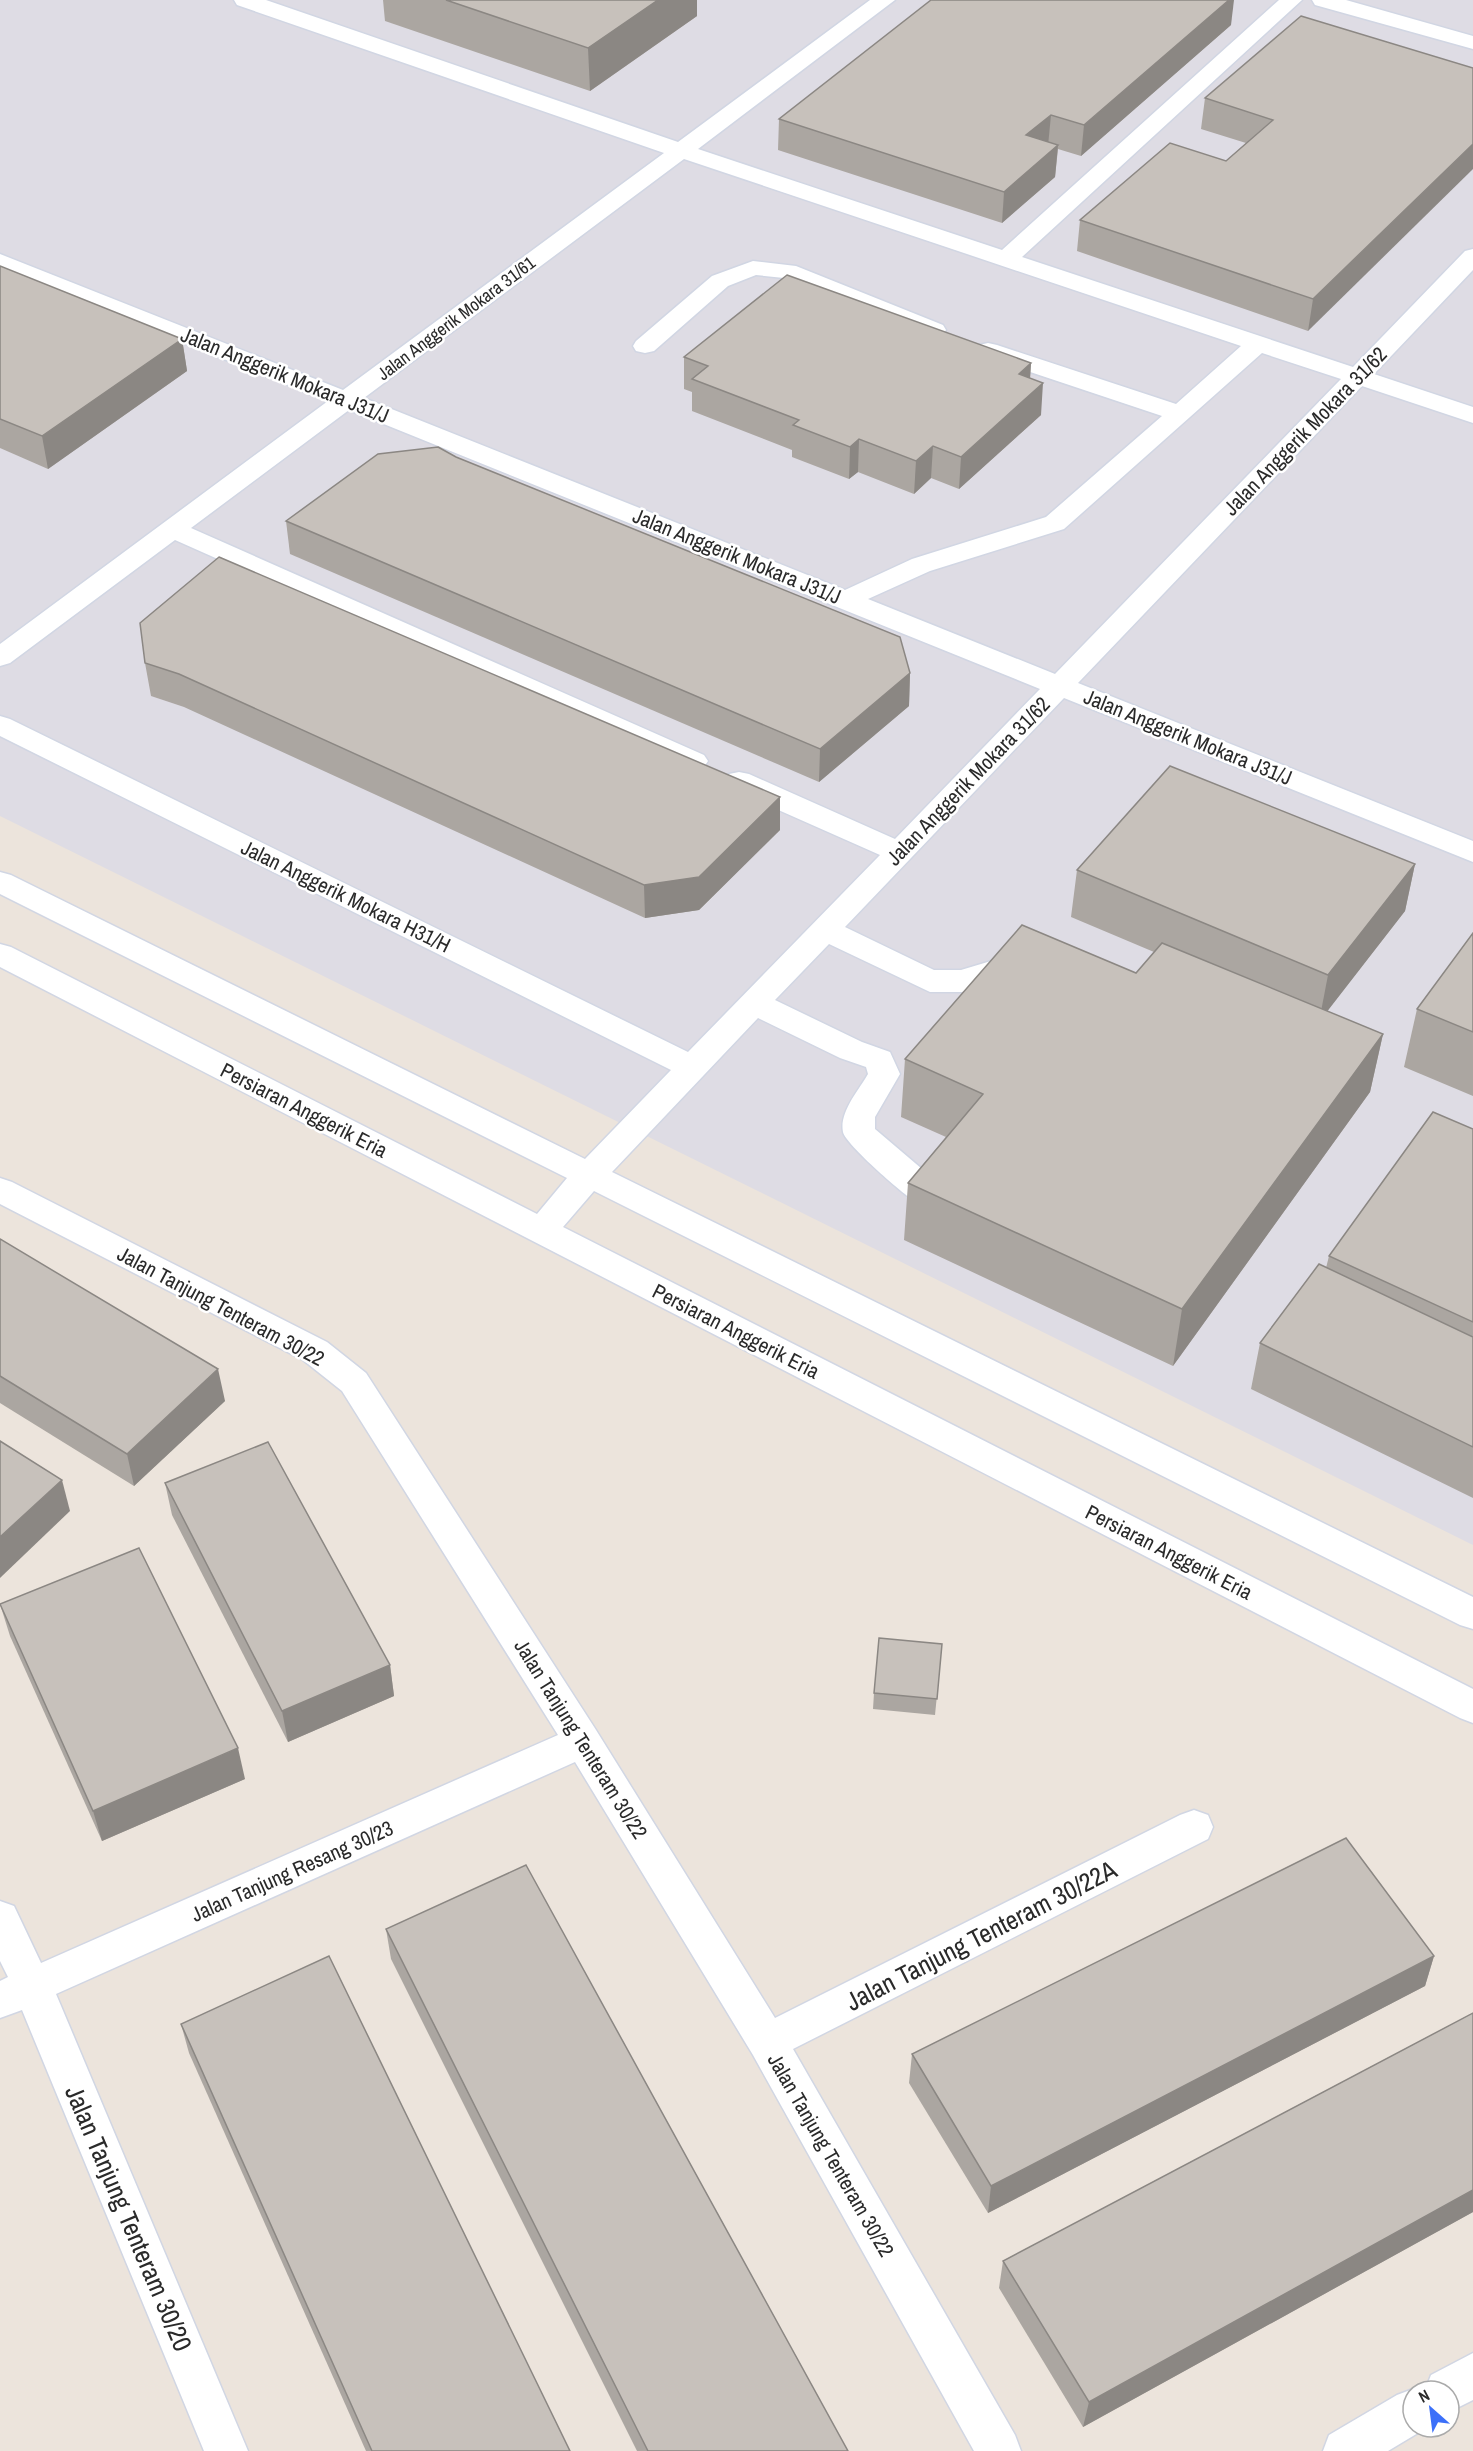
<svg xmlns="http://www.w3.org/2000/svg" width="1473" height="2451" font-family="'Archivo Narrow',sans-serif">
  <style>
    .industrial { fill: #dedce4 }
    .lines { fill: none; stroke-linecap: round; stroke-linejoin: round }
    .minor-casing { stroke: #d1d6e3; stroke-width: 3 }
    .minor { fill: #fff; fill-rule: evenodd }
    .wall { fill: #aba6a1 }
    .shaded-wall { fill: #8b8783 }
    .building { fill: #c7c1bb; stroke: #8b8783; stroke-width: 1.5 }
    .labels { text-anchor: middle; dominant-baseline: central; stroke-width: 5; stroke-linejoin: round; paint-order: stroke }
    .far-street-label { font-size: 18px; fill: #2a2a2a; stroke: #fff }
    .street-label { font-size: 21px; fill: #2a2a2a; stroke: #fff }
    .near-street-label { font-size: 26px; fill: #2a2a2a; stroke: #fff }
  </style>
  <rect width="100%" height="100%" fill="#ece4dc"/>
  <!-- industrial -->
  <polygon class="industrial" points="0,0 1473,0 1473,1545 0,816"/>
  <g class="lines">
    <defs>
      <g id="minor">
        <path d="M234 0H266L678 142 870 0H895L698 149 1002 250 1279 0H1302L1022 257 1353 367 1465 251 1473 249V270L1374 374 1473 407V423L1362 386 1078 683 1473 841V862L1064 698 845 927 934 970H961L1011 955 1033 958 1037 965 1033 972 1012 975 962 992H930L829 944 775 1000 862 1042 890 1052 900 1074 875 1117V1129L942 1186 946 1195 942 1204C933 1206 928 1208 919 1204 907 1198 845 1144 843 1132 839 1112 859 1090 868 1074L866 1067 840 1058 758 1018 612 1172 1473 1597V1629L1460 1625 594 1191 563 1227 1473 1689V1723L1460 1718 0 967V944L11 947 537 1214 567 1178 0 894V872L11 875 585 1159 671 1070 0 736V716L10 719 688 1052 880 855 729 788 725 781 729 774 739 772 749 774 895 839 1040 689 349 410 191 528 704 755 708 761 704 767 694 770 684 767 175 540 10 663 0 666V644L328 401 0 269V254L343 390 664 153 237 5ZM684 159 1241 346 1176 404 997 345 988 343 979 345 976 350 979 355 1162 416 1046 517 912 559 845 590 364 398ZM1262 353 1341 379 1055 674 868 599 930 571 1064 529Z"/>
        <polygon points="1312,0 1346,0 1473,36 1473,49 1315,5"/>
        <polygon points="753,261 796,266 943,325 946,330 943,335 934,337 925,335 784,278 756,275 728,286 654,351 645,353 636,351 633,346 636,341 712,276"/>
        <polygon points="0,1178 12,1182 327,1342 366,1373 596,1730 775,2018 1180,1815 1194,1810 1208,1815 1213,1827 1208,1839 793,2049 1015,2435 1021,2451 974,2451 753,2055 575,1762 56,1994 248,2451 204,2451 22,2010 0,2018 0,1981 8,1977 0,1961 0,1901 14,1906 41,1963 558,1735 342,1391 303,1360 0,1204"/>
        <polygon points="1473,2353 1473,2400 1449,2412 1449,2391 1425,2391 1431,2375"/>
        <polygon points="1413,2389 1418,2391 1413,2391 1413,2427 1428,2427 1388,2451 1323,2451 1329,2435 1397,2395"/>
      </g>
    </defs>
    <!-- minor casing -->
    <use href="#minor" class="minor-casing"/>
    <!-- minor -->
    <use href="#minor" class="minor"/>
  </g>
  <!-- wall -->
  <g class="wall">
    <polygon points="383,0 697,0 697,16 590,91 385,21"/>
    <polygon points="1231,25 1081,156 1058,149 1055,177 1002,223 778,150 779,119"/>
    <polygon points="1473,68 1308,331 1077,251 1080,220 1226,161 1246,143 1201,129 1205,98"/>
    <polygon points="0,266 182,339 187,371 48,469 0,448"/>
    <polygon points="684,357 1031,363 1030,378 1041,415 959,489 931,478 914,494 858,472 849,479 792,457 792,450 692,411 692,392 684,389"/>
    <polygon points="456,457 910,673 909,706 819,782 290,554 286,521"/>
    <polygon points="145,663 780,797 780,830 699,910 645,918 184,707 151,696"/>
    <polygon points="1415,864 1405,911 1327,1011 1383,1034 1370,1092 1173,1366 904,1240 908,1183 946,1137 901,1117 905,1059 1136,973 1154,952 1071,917 1077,870"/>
    <polygon points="1473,933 1473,1096 1404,1067 1417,1009"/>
    <polygon points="1473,1129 1473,1498 1251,1389 1260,1343 1326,1268 1329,1256"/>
    <polygon points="0,1239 225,1401 134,1486 0,1403"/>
    <polygon points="165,1483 390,1665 394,1696 288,1742 172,1515"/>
    <polygon points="0,1604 245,1779 102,1841 10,1636"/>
    <polygon points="942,1644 935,1715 873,1709 874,1693"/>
    <polygon points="386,1929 848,2451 637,2451 391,1959"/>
    <polygon points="1434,1956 1425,1986 988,2213 909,2083 912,2054"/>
    <polygon points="1473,2013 1473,2212 1083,2427 999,2288 1003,2261"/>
    <polygon points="181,2024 570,2451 366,2451 189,2053"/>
  </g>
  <!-- shaded-wall -->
  <g class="shaded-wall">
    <polygon points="658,0 697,0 697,16 590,91 588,48"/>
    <polygon points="1229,0 1234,0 1231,25 1081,156 1084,125"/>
    <polygon points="1051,115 1048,146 1026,135"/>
    <polygon points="1473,144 1473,169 1308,331 1313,299"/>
    <polygon points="1058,145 1055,177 1002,223 1004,192"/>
    <polygon points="182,339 187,371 48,469 42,436"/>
    <polygon points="1031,363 1029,396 1019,374"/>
    <polygon points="1043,383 1041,415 959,489 961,457"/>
    <polygon points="859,439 858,472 849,479 850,447"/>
    <polygon points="933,446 931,478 914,494 916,461"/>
    <polygon points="910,673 909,706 819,782 820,749"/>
    <polygon points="780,797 780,830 699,910 645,918 644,885"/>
    <polygon points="1415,864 1405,911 1319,1022 1328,975"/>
    <polygon points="1383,1034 1370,1092 1173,1366 1182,1309"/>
    <polygon points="218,1369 225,1401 134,1486 127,1454"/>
    <polygon points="62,1480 70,1511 0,1578 0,1537"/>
    <polygon points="390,1665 394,1696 288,1742 282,1711"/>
    <polygon points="238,1748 245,1779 102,1841 93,1811"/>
    <polygon points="1434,1956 1425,1986 988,2213 991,2186"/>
    <polygon points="1473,2190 1473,2212 1083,2427 1089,2402"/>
  </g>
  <!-- building -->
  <g class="building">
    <polygon points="446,0 658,0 588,48"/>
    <polygon points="931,0 1229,0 1084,125 1051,115 1026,135 1058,145 1004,192 779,119"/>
    <polygon points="1301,16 1473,68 1473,144 1313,299 1080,220 1170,143 1226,161 1273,120 1205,98"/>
    <polygon points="0,266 182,339 42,436 0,419"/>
    <polygon points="787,275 1031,363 1019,374 1043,383 961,457 933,446 916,461 859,439 850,447 793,425 799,420 692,379 708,366 684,357"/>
    <polygon points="438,447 456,457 900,637 910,673 820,749 286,521 378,454"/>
    <polygon points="219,557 780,797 699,877 644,885 179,674 145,663 140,623"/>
    <polygon points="1170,766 1415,864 1328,975 1077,870"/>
    <polygon points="1022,925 1136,973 1162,943 1383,1034 1182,1309 908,1183 983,1094 905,1059"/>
    <polygon points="1473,933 1473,1032 1417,1009"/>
    <polygon points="1433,1112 1473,1129 1473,1322 1329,1256"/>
    <polygon points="0,1239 218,1369 127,1454 0,1376"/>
    <polygon points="1319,1264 1473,1337 1473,1447 1260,1343"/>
    <polygon points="0,1441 62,1480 0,1537"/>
    <polygon points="268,1442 390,1665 282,1711 165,1483"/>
    <polygon points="139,1548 238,1748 93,1811 0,1604"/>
    <polygon points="879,1638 942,1644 937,1699 874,1693"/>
    <polygon points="1346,1838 1434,1956 991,2186 912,2054"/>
    <polygon points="526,1865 848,2451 648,2451 386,1929"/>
    <polygon points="329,1956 570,2451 372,2451 181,2024"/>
    <polygon points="1473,2013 1473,2190 1089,2402 1003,2261"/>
  </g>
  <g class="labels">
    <!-- far-street labels -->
    <g class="far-street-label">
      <text transform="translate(456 318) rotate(-37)">Jalan Anggerik Mokara 31/61</text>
    </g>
    <!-- street labels -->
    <g class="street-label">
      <text transform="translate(285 375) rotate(22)">Jalan Anggerik Mokara J31/J</text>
      <text transform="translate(1305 431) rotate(-46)">Jalan Anggerik Mokara 31/62</text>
      <text transform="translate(737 556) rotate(22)">Jalan Anggerik Mokara J31/J</text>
      <text transform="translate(1188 737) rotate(22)">Jalan Anggerik Mokara J31/J</text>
      <text transform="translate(968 781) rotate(-46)">Jalan Anggerik Mokara 31/62</text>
      <text transform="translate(346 896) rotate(26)">Jalan Anggerik Mokara H31/H</text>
      <text transform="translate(304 1110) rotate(27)">Persiaran Anggerik Eria</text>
      <text transform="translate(221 1306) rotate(28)">Jalan Tanjung Tenteram 30/22</text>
      <text transform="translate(736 1331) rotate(27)">Persiaran Anggerik Eria</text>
      <text transform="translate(1169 1552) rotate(27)">Persiaran Anggerik Eria</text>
      <text transform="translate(581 1739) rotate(58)">Jalan Tanjung Tenteram 30/22</text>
      <text transform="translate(292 1871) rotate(-24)">Jalan Tanjung Resang 30/23</text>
      <text transform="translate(831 2155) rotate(60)">Jalan Tanjung Tenteram 30/22</text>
    </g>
    <!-- near-street labels -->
    <g class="near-street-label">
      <text transform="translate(981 1935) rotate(-27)">Jalan Tanjung Tenteram 30/22A</text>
      <text transform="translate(129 2218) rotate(67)">Jalan Tanjung Tenteram 30/20</text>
    </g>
  </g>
  <!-- north arrow -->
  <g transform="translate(1431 2409) rotate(332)"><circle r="28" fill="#ffffff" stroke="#aaaaaa" stroke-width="1.5"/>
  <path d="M0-4.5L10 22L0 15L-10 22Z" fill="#3c70f9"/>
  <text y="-9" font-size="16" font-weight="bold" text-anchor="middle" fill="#2a2a2a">N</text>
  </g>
</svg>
